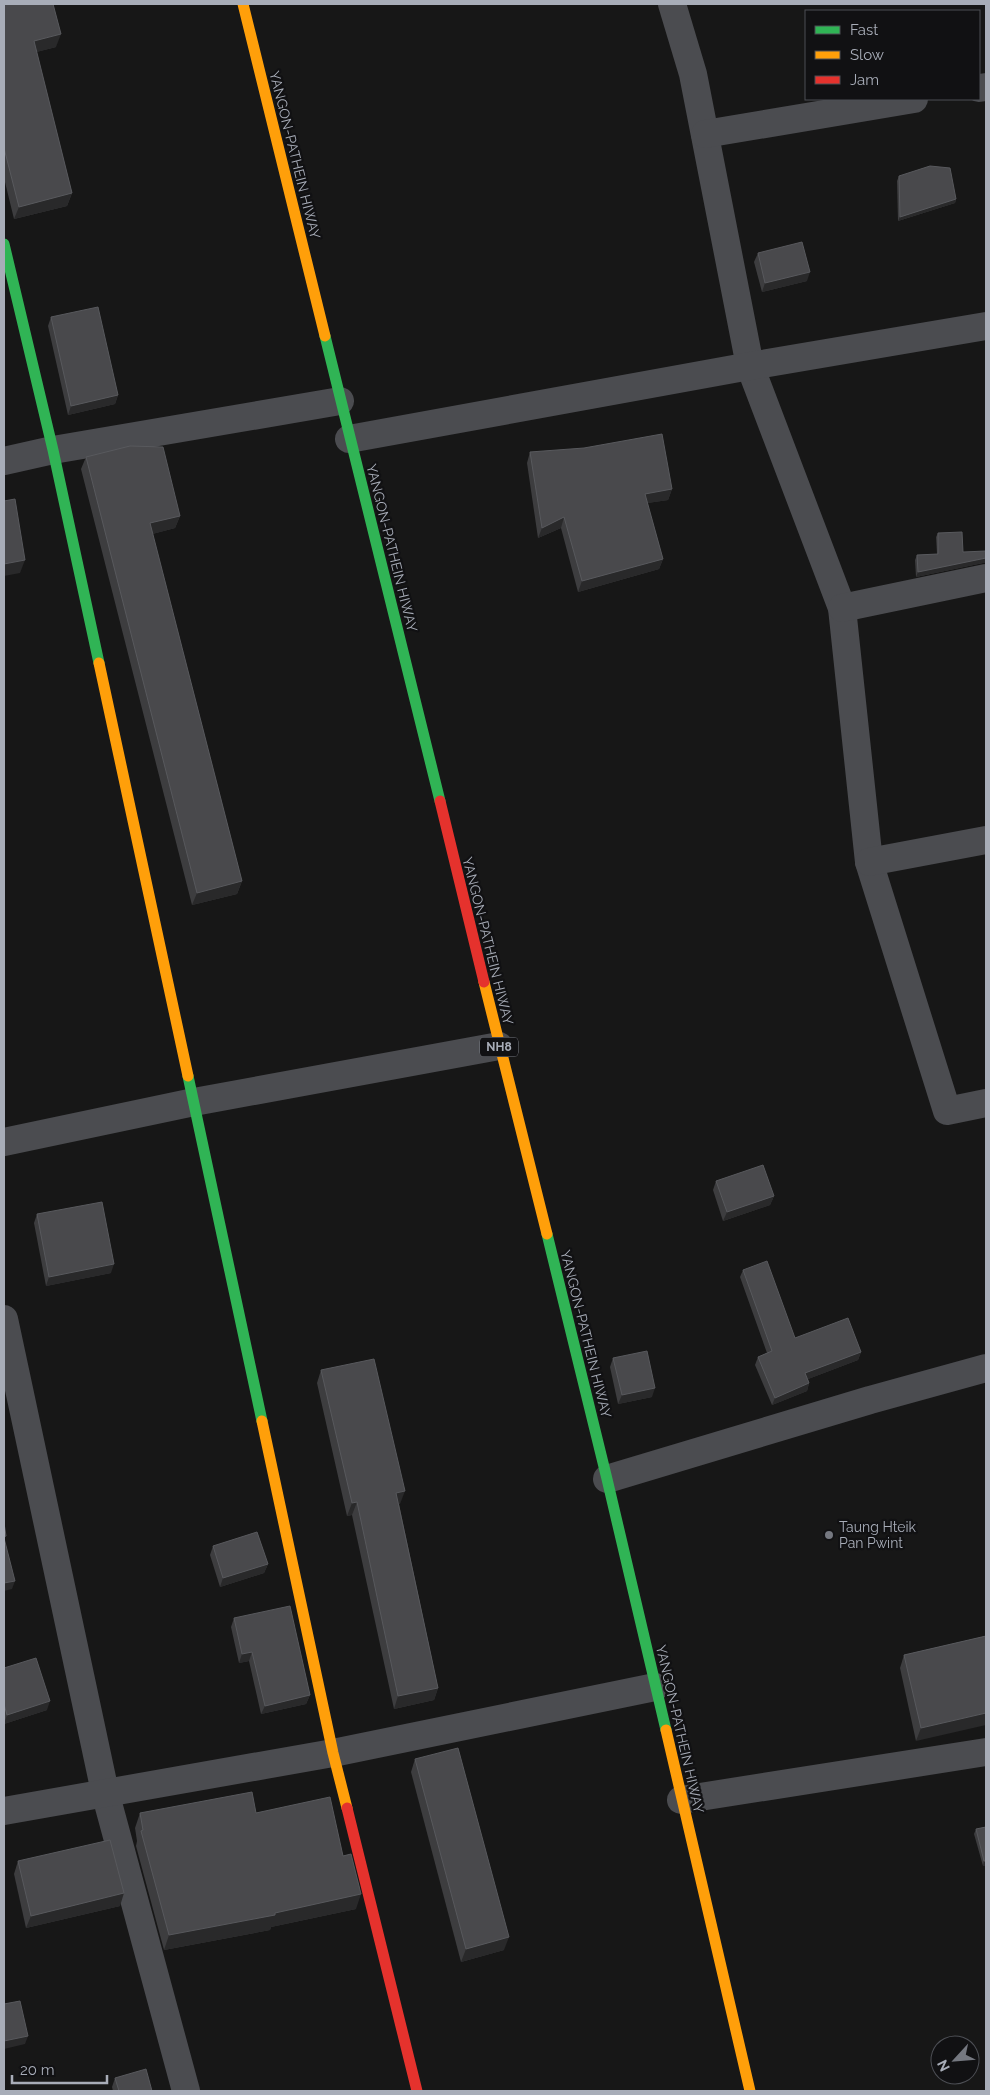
<svg xmlns="http://www.w3.org/2000/svg" width="990" height="2095" font-family="Raleway,sans-serif">
  <style>
    .lines { fill: none; stroke-linecap: round; stroke-linejoin: round }
    .street { stroke: #4b4c50; stroke-width: 28 }
    .fast { stroke: #30b455; stroke-width: 11 }
    .slow { stroke: #ff9f0a; stroke-width: 11 }
    .jam { stroke: #e5322d; stroke-width: 11 }
    .wall { fill: #3d3d3f }
    .shaded-wall { fill: #29292a }
    .building { fill: #49494c; stroke: #58595d }
    .poi-dot { fill: #757880; stroke: #111113; stroke-width: 2 }
    .labels { text-anchor: middle; dominant-baseline: central; stroke-width: 4.5; stroke-linejoin: round; paint-order: stroke }
    .shield { fill: #111113; stroke: #7b7e86; stroke-width: 1 }
    .shield-label { font-size: 12px; font-weight: bold; fill: #a8adb8 }
    .street-label { font-size: 14px; fill: #a8adb8; stroke: #111113 }
    .poi-label { font-size: 14px; fill: #a8adb8; stroke: #111113; text-anchor: start }
  </style>
  <rect width="100%" height="100%" fill="#171717"/>
  <g class="lines">
    <!-- street -->
    <g class="street">
      <polyline points="672,4 693,74 750,366 842,608 869,862 947,1111 986,1103"/>
      <polyline points="979,88 986,87"/>
      <polyline points="705,134 914,99"/>
      <polyline points="349,439 750,366 986,326"/>
      <polyline points="4,461 53,450 340,401"/>
      <polyline points="842,608 986,578"/>
      <polyline points="869,862 986,840"/>
      <polyline points="4,1142 194,1102 499,1046"/>
      <polyline points="4,1319 105,1792 186,2091"/>
      <polyline points="607,1479 870,1400 986,1368"/>
      <polyline points="681,1800 986,1752"/>
      <polyline points="4,1811 333,1753 655,1687"/>
    </g>
    <!-- fast -->
    <g class="fast">
      <polyline points="4,244 53,450 99,663"/>
      <polyline points="325,336 440,801"/>
      <polyline points="188,1076 262,1421"/>
      <polyline points="547,1234 607,1479 666,1730"/>
    </g>
    <!-- slow -->
    <g class="slow">
      <polyline points="243,4 325,336"/>
      <polyline points="99,663 188,1076"/>
      <polyline points="484,982 547,1234"/>
      <polyline points="262,1421 333,1753 347,1808"/>
      <polyline points="666,1730 750,2091"/>
    </g>
    <!-- jam -->
    <g class="jam">
      <polyline points="440,801 484,982"/>
      <polyline points="347,1808 417,2091"/>
    </g>
  </g>
  <!-- wall -->
  <g class="wall">
    <polygon points="4,4 56,47 36,52 72,193 67,206 14,219 4,178"/>
    <polygon points="899,176 956,199 955,203 898,221 897,181"/>
    <polygon points="758,253 807,281 762,292 754,262"/>
    <polygon points="51,317 118,395 115,404 68,415 48,326"/>
    <polygon points="530,452 672,489 668,500 647,503 663,559 659,569 578,592 561,528 538,538 527,463"/>
    <polygon points="86,457 180,516 175,528 152,534 242,881 237,894 192,905 81,469"/>
    <polygon points="938,533 963,552 983,563 916,577 915,560 917,555 937,554 936,537"/>
    <polygon points="716,1181 774,1196 770,1205 723,1221 713,1190"/>
    <polygon points="37,1214 111,1273 46,1286 34,1223"/>
    <polygon points="743,1270 795,1338 861,1352 858,1360 808,1379 809,1383 807,1391 772,1405 755,1365 758,1357 767,1353 740,1277"/>
    <polygon points="613,1358 652,1397 618,1404 610,1367"/>
    <polygon points="321,1370 400,1504 399,1504 438,1688 434,1700 394,1709 352,1515 347,1516 317,1383"/>
    <polygon points="213,1546 268,1564 264,1573 220,1587 210,1555"/>
    <polygon points="234,1618 310,1695 306,1704 261,1714 249,1661 239,1663 231,1627"/>
    <polygon points="986,1636 916,1741 900,1668 904,1655"/>
    <polygon points="4,1668 47,1710 4,1724"/>
    <polygon points="415,1759 504,1950 461,1962 411,1772"/>
    <polygon points="140,1813 256,1813 343,1856 356,1909 271,1927 270,1930 164,1950 136,1846 137,1841 135,1828"/>
    <polygon points="986,1827 986,1865 983,1866 974,1834 976,1829"/>
    <polygon points="18,1861 120,1906 26,1928 14,1874"/>
    <polygon points="115,2078 152,2091 113,2091 112,2087"/>
  </g>
  <!-- shaded-wall -->
  <g class="shaded-wall">
    <polygon points="61,34 56,47 29,54 34,41"/>
    <polygon points="72,193 67,206 14,219 19,207"/>
    <polygon points="956,199 955,203 898,221 900,217"/>
    <polygon points="810,272 807,281 762,292 765,283"/>
    <polygon points="118,395 115,404 68,415 71,406"/>
    <polygon points="672,489 668,500 641,504 645,494"/>
    <polygon points="180,516 175,528 145,536 150,523"/>
    <polygon points="564,517 561,528 538,538 542,528"/>
    <polygon points="984,558 986,558 986,563 983,563 916,577 918,572"/>
    <polygon points="663,559 659,569 578,592 582,581"/>
    <polygon points="25,560 20,573 4,576 4,564"/>
    <polygon points="242,881 237,894 192,905 197,893"/>
    <polygon points="774,1196 770,1205 723,1221 727,1212"/>
    <polygon points="114,1264 111,1273 46,1286 49,1277"/>
    <polygon points="861,1352 858,1360 803,1381 805,1373"/>
    <polygon points="809,1383 807,1391 772,1405 775,1398"/>
    <polygon points="655,1388 652,1397 618,1404 622,1395"/>
    <polygon points="405,1491 400,1504 392,1506 396,1493"/>
    <polygon points="357,1502 352,1515 347,1516 352,1503"/>
    <polygon points="268,1564 264,1573 220,1587 223,1578"/>
    <polygon points="15,1581 12,1589 4,1591 4,1583"/>
    <polygon points="252,1652 249,1661 239,1663 242,1654"/>
    <polygon points="438,1688 434,1700 394,1709 398,1696"/>
    <polygon points="310,1695 306,1704 261,1714 265,1706"/>
    <polygon points="50,1701 47,1710 4,1724 7,1715"/>
    <polygon points="986,1713 986,1725 916,1741 921,1728"/>
    <polygon points="984,1861 986,1861 986,1865 983,1866"/>
    <polygon points="124,1893 120,1906 26,1928 31,1916"/>
    <polygon points="361,1894 356,1909 271,1927 270,1930 164,1950 169,1935"/>
    <polygon points="509,1937 504,1950 461,1962 466,1949"/>
    <polygon points="28,2036 25,2044 4,2049 4,2041"/>
  </g>
  <!-- building -->
  <g class="building">
    <polygon points="4,4 53,4 61,34 34,41 72,193 19,207 4,148"/>
    <polygon points="930,166 950,168 956,199 900,217 899,176"/>
    <polygon points="802,242 810,272 765,283 758,253"/>
    <polygon points="98,307 118,395 71,406 51,317"/>
    <polygon points="662,434 672,489 645,494 663,559 582,581 564,517 542,528 530,452 584,448"/>
    <polygon points="130,446 163,447 180,516 150,523 242,881 197,893 86,457"/>
    <polygon points="15,499 25,560 4,564 4,501"/>
    <polygon points="962,532 963,552 986,551 986,558 918,572 917,555 938,554 938,533"/>
    <polygon points="763,1165 774,1196 727,1212 716,1181"/>
    <polygon points="102,1202 114,1264 49,1277 37,1214"/>
    <polygon points="767,1261 795,1338 848,1318 861,1352 805,1373 809,1383 775,1398 758,1357 772,1351 743,1270"/>
    <polygon points="647,1351 655,1388 622,1395 613,1358"/>
    <polygon points="374,1359 405,1491 396,1493 438,1688 398,1696 357,1502 352,1503 321,1370"/>
    <polygon points="4,1523 6,1536 4,1537"/>
    <polygon points="257,1532 268,1564 223,1578 213,1546"/>
    <polygon points="4,1538 15,1581 4,1583"/>
    <polygon points="290,1606 310,1695 265,1706 252,1652 242,1654 234,1618"/>
    <polygon points="986,1636 986,1713 921,1728 904,1655"/>
    <polygon points="36,1658 50,1701 7,1715 4,1704 4,1668"/>
    <polygon points="458,1748 509,1937 466,1949 415,1759"/>
    <polygon points="252,1792 256,1813 330,1797 343,1856 351,1854 361,1894 275,1913 275,1915 169,1935 141,1831 143,1830 140,1813"/>
    <polygon points="986,1827 986,1861 984,1861 976,1829"/>
    <polygon points="110,1840 124,1893 31,1916 18,1861"/>
    <polygon points="20,2001 28,2036 4,2041 4,2004"/>
    <polygon points="146,2069 152,2091 119,2091 115,2078"/>
  </g>
  <!-- markers -->
  <circle class="poi-dot" cx="829" cy="1535" r="5"/>
  <g class="labels">
    <!-- shield labels -->
    <rect class="shield" x="480" y="1037.5" width="38" height="19" rx="4"/>
    <g class="shield-label">
      <text x="499" y="1047">NH8</text>
    </g>
    <!-- street labels -->
    <g class="street-label">
      <text transform="translate(295 155) rotate(76)">YANGON-PATHEIN HIWAY</text>
      <text transform="translate(392 548) rotate(76)">YANGON-PATHEIN HIWAY</text>
      <text transform="translate(488 941) rotate(76)">YANGON-PATHEIN HIWAY</text>
      <text transform="translate(586 1334) rotate(76)">YANGON-PATHEIN HIWAY</text>
      <text transform="translate(680 1729) rotate(77)">YANGON-PATHEIN HIWAY</text>
    </g>
    <!-- poi labels -->
    <g class="poi-label">
      <text x="839" y="1527">Taung Hteik<tspan x="839" dy="16">Pan Pwint</tspan></text>
    </g>
  </g>
  <!-- border -->
  <rect width="990" height="2095" fill="none" stroke="#a8adb8" stroke-width="10"/>
  <!-- legend -->
  <rect x="805" y="10" width="175" height="90" fill="#111113" stroke="#4d4f55"/>
  <rect x="815" y="26" width="25" height="8" fill="#30b455" stroke="#4d4f55"/>
  <text x="850" y="35" font-size="15" fill="#a8adb8">Fast</text>
  <rect x="815" y="51" width="25" height="8" fill="#ff9f0a" stroke="#4d4f55"/>
  <text x="850" y="60" font-size="15" fill="#a8adb8">Slow</text>
  <rect x="815" y="76" width="25" height="8" fill="#e5322d" stroke="#4d4f55"/>
  <text x="850" y="85" font-size="15" fill="#a8adb8">Jam</text>
  <!-- north arrow -->
  <g transform="translate(955 2060) rotate(244)"><circle r="24" fill="#111113" stroke="#4d4f55"/>
  <path d="M0-4L9 19L0 12L-9 19Z" fill="#757880"/>
  <text y="-8" font-size="14" font-weight="bold" text-anchor="middle" fill="#a8adb8">N</text>
  </g>
  <!-- scale -->
  <path d="M12 2075v8h95v-8" fill="none" stroke="#a8adb8" stroke-width="2.5"/>
  <text x="20" y="2075" font-size="15" fill="#a8adb8" stroke="#111113" stroke-width="4" paint-order="stroke">20 m</text>
</svg>
